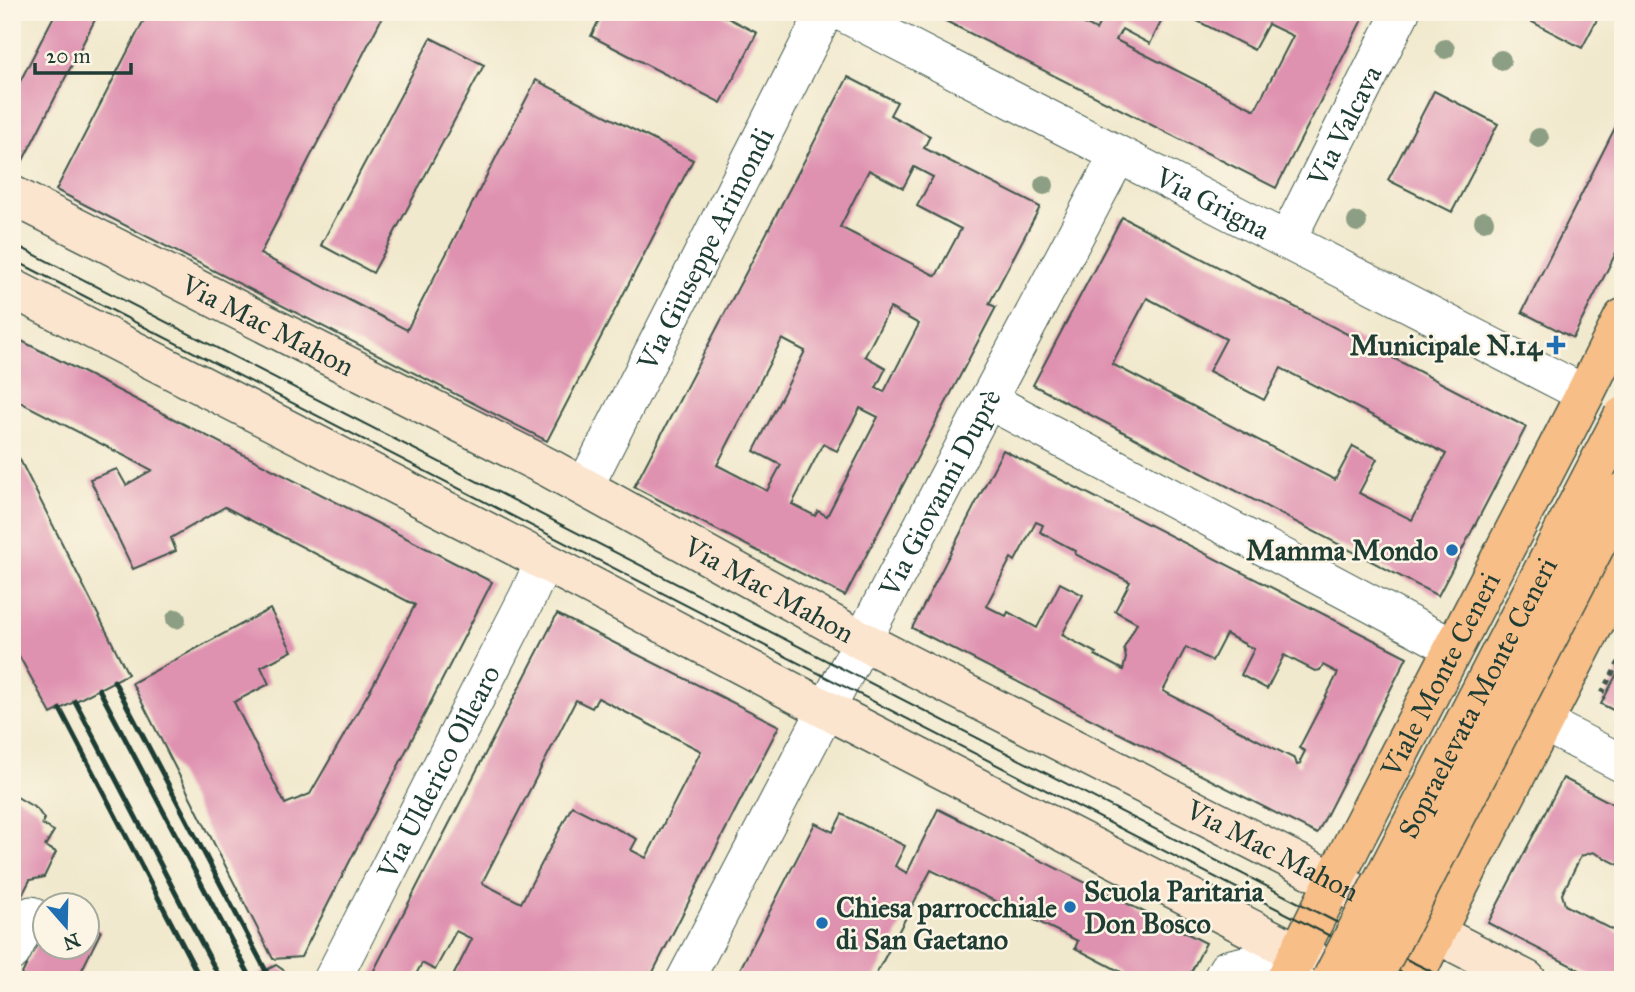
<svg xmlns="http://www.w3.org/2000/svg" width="1635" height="992" font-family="'IM FELL Great Primer',serif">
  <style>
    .building { fill: #df92b0; fill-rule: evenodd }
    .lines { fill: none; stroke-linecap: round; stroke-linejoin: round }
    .minor-casing { stroke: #3e574b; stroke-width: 39 }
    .secondary-casing { stroke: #3e574b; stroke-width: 41 }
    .primary-casing { stroke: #3e574b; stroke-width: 41 }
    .path { stroke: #3e574b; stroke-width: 4.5; stroke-dasharray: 5 5; stroke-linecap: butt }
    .minor { stroke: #fff; stroke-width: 37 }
    .secondary { stroke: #fce5cf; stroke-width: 38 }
    .primary { stroke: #f7be87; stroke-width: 38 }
    .tram { stroke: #1f3d34; stroke-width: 2 }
    .rail { stroke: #1f3d34; stroke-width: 5 }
    .trunk-bridge-casing { stroke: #3e574b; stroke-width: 41; stroke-linecap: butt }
    .trunk-bridge { stroke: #f7be87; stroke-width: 38 }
    .tree { fill: #8c9e83 }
    .poi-dot { fill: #1f6fb2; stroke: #fcf5e5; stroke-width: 2.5 }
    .labels { text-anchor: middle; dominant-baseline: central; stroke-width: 5; stroke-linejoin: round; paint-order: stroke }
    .street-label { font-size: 28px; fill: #1f3d34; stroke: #fcf5e5 }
    .poi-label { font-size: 28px; font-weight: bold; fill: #1f3d34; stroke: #fcf5e5; text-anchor: end }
  </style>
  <rect width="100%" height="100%" fill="#fcf5e5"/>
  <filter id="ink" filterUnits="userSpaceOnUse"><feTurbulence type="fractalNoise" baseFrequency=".0143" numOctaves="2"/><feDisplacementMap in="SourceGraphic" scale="14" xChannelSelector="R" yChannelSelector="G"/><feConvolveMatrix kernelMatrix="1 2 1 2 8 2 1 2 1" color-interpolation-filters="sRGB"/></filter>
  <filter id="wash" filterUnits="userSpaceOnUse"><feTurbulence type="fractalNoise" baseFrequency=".00686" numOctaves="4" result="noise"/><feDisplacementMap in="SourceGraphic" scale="28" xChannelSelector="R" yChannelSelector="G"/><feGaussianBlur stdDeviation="1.57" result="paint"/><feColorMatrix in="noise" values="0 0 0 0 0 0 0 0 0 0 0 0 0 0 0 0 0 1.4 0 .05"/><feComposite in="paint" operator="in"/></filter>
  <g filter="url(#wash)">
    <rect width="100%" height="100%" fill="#f1e9cd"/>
    <g id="blocks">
      <!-- building -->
      <g class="building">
        <polygon points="56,12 99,12 17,172 12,169 12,97"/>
        <polygon points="148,12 385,12 260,254 407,330 536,80 693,160 547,441 56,190"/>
        <polygon points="593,12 716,12 757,33 721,103 591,36 601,16"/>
        <polygon points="928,12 1061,12 1096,30 1105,12 1166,12 1150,44 1122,29 1116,40 1255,110 1293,36 1268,24 1254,50 1180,12 1366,12 1276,188"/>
        <polygon points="1513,12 1601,12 1582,48"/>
        <polygon points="431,38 484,65 373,273 321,245"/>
        <path d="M848 77 897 102 890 115 930 136 924 148 1040 207 989 304 996 307 845 596 634 487ZM914 167 933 177 917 206 961 229 936 276 840 227 869 170 903 188ZM890 308 919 324 884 392 876 388 886 368 865 356ZM782 339 805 351 754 451 781 465 767 491 717 465ZM860 408 878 417 827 516 818 511 815 516 792 504 823 444 837 451Z"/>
        <polygon points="1434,91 1498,124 1452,212 1388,180"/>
        <polygon points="1623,112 1623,239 1573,338 1522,312"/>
        <path d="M1122 217 1526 427 1438 596 1033 385ZM1147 298 1226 339 1209 371 1264 400 1281 368 1446 454 1412 520 1359 493 1377 459 1353 446 1335 480 1112 364Z"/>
        <polygon points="12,336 492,582 301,957 273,959 132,683 270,609 292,651 261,667 269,684 234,702 285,804 310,794 373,685 415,605 225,507 171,538 176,551 133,569 90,479 117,469 126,485 152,470 12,398"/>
        <polygon points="12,444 128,674 51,714 12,643"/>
        <path d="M1003 450 1407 657 1317 834 912 628ZM1036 522 1043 525 1040 532 1076 551 1075 554 1130 582 1115 611 1137 623 1124 648 1126 658 1123 670 1095 655 1096 653 1062 635 1083 595 1060 583 1037 628 1008 612 1006 616 986 606 1011 558 1015 561ZM1226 634 1254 649 1241 675 1267 689 1284 655 1315 671 1320 670 1323 665 1338 673 1299 748 1305 751 1300 761 1301 764 1297 765 1295 759 1163 691 1186 647 1212 661Z"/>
        <path d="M557 614 779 726 734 813 649 980H451L472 939 456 931 435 970 422 963 413 980H369ZM598 698 701 751 646 858 631 850 637 839 572 806 521 903 482 883 576 700 592 708Z"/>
        <polygon points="1620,668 1623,669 1623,730 1615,726 1621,714 1601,704"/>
        <polygon points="1563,778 1623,809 1623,867 1593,852 1581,856 1562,894 1565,905 1623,935 1623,980 1599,980 1488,923"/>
        <polygon points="12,794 37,809 44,819 42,824 54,831 45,846 56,852 44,877 30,880 12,915"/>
        <polygon points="938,809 1206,943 1187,980 1123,980 1125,974 1075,948 1078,941 931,870 873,980 731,980 734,974 737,975 815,823 833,832 842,814 905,846 895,866 907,873"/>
        <polygon points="88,924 101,931 77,980 19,980 46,925 46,946 88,946"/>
        <polygon points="276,965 289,974 292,980 247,980"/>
      </g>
    </g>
  </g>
  <g filter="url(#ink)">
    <use href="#blocks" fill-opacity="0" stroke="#3e574b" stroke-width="2"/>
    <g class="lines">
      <defs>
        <g id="minor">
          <path id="s1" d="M841 12 1585 394"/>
          <path id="s2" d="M1287 240 1401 12"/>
          <polyline points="988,400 1454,648"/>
          <path id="s3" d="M585 486 825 12"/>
          <polyline points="1544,723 1623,764"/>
          <polyline points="12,952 31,915"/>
          <path id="s4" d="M332 980 528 596 544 561"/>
          <path id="s5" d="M685 980 988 400 1118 155"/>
          <polyline points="1221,980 1227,969 1297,953"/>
        </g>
        <g id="secondary">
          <path id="s6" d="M12 195 551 469 863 641 1527 980"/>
          <polyline points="12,288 544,561 827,710 1329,969"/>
        </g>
        <g id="primary">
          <path id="s7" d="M1285 980 1354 841 1585 394 1623 318"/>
          <polyline points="1413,980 1454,896 1623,568"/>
        </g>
      </defs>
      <!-- minor casing -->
      <use href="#minor" class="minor-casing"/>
      <!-- secondary casing -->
      <use href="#secondary" class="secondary-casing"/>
      <!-- primary casing -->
      <use href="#primary" class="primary-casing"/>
      <!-- path -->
      <polyline class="path" points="1602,693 1623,654"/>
      <!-- minor -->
      <use href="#minor" class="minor"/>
      <!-- secondary -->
      <use href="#secondary" class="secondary"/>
      <!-- primary -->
      <use href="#primary" class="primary"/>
      <!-- tram -->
      <g class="tram">
        <polyline points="12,243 1340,924"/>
        <polyline points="12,259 1334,938"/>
        <polyline points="1404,958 1449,980"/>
        <polyline points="1398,971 1416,980"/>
      </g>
      <!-- rail -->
      <g class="rail">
        <polyline points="114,681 266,971"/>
        <polyline points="99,689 251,978"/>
        <polyline points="75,701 221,980"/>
        <polyline points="60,709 201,980"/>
      </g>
      <defs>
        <g id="trunk-bridge">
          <path id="s8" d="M1331 980 1623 416"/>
          <polyline points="1372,980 1623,492"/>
        </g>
      </defs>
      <!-- trunk-bridge casing -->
      <use href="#trunk-bridge" class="trunk-bridge-casing"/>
      <!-- trunk-bridge -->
      <use href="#trunk-bridge" class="trunk-bridge"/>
    </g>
    <!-- trees -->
    <g class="tree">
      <circle cx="1445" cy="49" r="10"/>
      <circle cx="1501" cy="60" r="10"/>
      <circle cx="1539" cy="138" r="10"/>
      <circle cx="1044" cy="185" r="10"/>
      <circle cx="1484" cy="221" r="10"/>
      <circle cx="1357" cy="222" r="10"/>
      <circle cx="176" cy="619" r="10"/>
    </g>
  </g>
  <!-- markers -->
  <g class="poi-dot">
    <path d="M1552.5 334.5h7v7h7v7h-7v7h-7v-7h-7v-7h7z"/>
    <circle cx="1452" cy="550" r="7"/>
    <circle cx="1070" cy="907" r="7"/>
    <circle cx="822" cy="923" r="7"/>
  </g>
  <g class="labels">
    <!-- street labels -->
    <g class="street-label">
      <text stroke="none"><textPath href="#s2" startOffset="128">Via Valcava</textPath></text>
      <text stroke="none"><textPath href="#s1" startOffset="418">Via Grigna</textPath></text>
      <text stroke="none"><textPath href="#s3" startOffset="266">Via Giuseppe Arimondi</textPath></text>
      <text stroke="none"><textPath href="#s6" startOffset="287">Via Mac Mahon</textPath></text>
      <text stroke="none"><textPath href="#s5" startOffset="550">Via Giovanni Duprè</textPath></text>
      <text stroke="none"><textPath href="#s6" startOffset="854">Via Mac Mahon</textPath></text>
      <text stroke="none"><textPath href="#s7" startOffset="343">Viale Monte Ceneri</textPath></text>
      <text stroke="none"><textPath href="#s8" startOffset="318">Sopraelevata Monte Ceneri</textPath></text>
      <text stroke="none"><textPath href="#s4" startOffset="234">Via Ulderico Ollearo</textPath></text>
      <text stroke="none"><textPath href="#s6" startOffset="1421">Via Mac Mahon</textPath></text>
    </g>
    <!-- poi labels -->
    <g class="poi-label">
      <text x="1542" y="345">Municipale N.14</text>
      <text x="1438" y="550">Mamma Mondo</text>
      <text x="1084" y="891" text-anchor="start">Scuola Paritaria<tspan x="1084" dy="32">Don Bosco</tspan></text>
      <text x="836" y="907" text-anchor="start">Chiesa parrocchiale<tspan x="836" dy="32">di San Gaetano</tspan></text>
    </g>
  </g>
  <!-- margin -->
  <rect width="1635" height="992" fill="none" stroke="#fcf5e5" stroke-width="42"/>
  <!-- north arrow -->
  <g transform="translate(66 926) rotate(160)"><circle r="33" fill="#fcf5e5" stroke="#a4ab9e" stroke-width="2"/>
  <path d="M0-5L12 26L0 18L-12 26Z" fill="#1f6fb2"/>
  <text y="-10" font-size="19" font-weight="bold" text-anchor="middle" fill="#1f3d34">N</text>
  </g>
  <!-- scale -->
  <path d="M35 63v10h96v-10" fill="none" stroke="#1f3d34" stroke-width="3.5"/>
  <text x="46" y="63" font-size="21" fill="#1f3d34" stroke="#fcf5e5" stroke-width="5" paint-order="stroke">20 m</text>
</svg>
